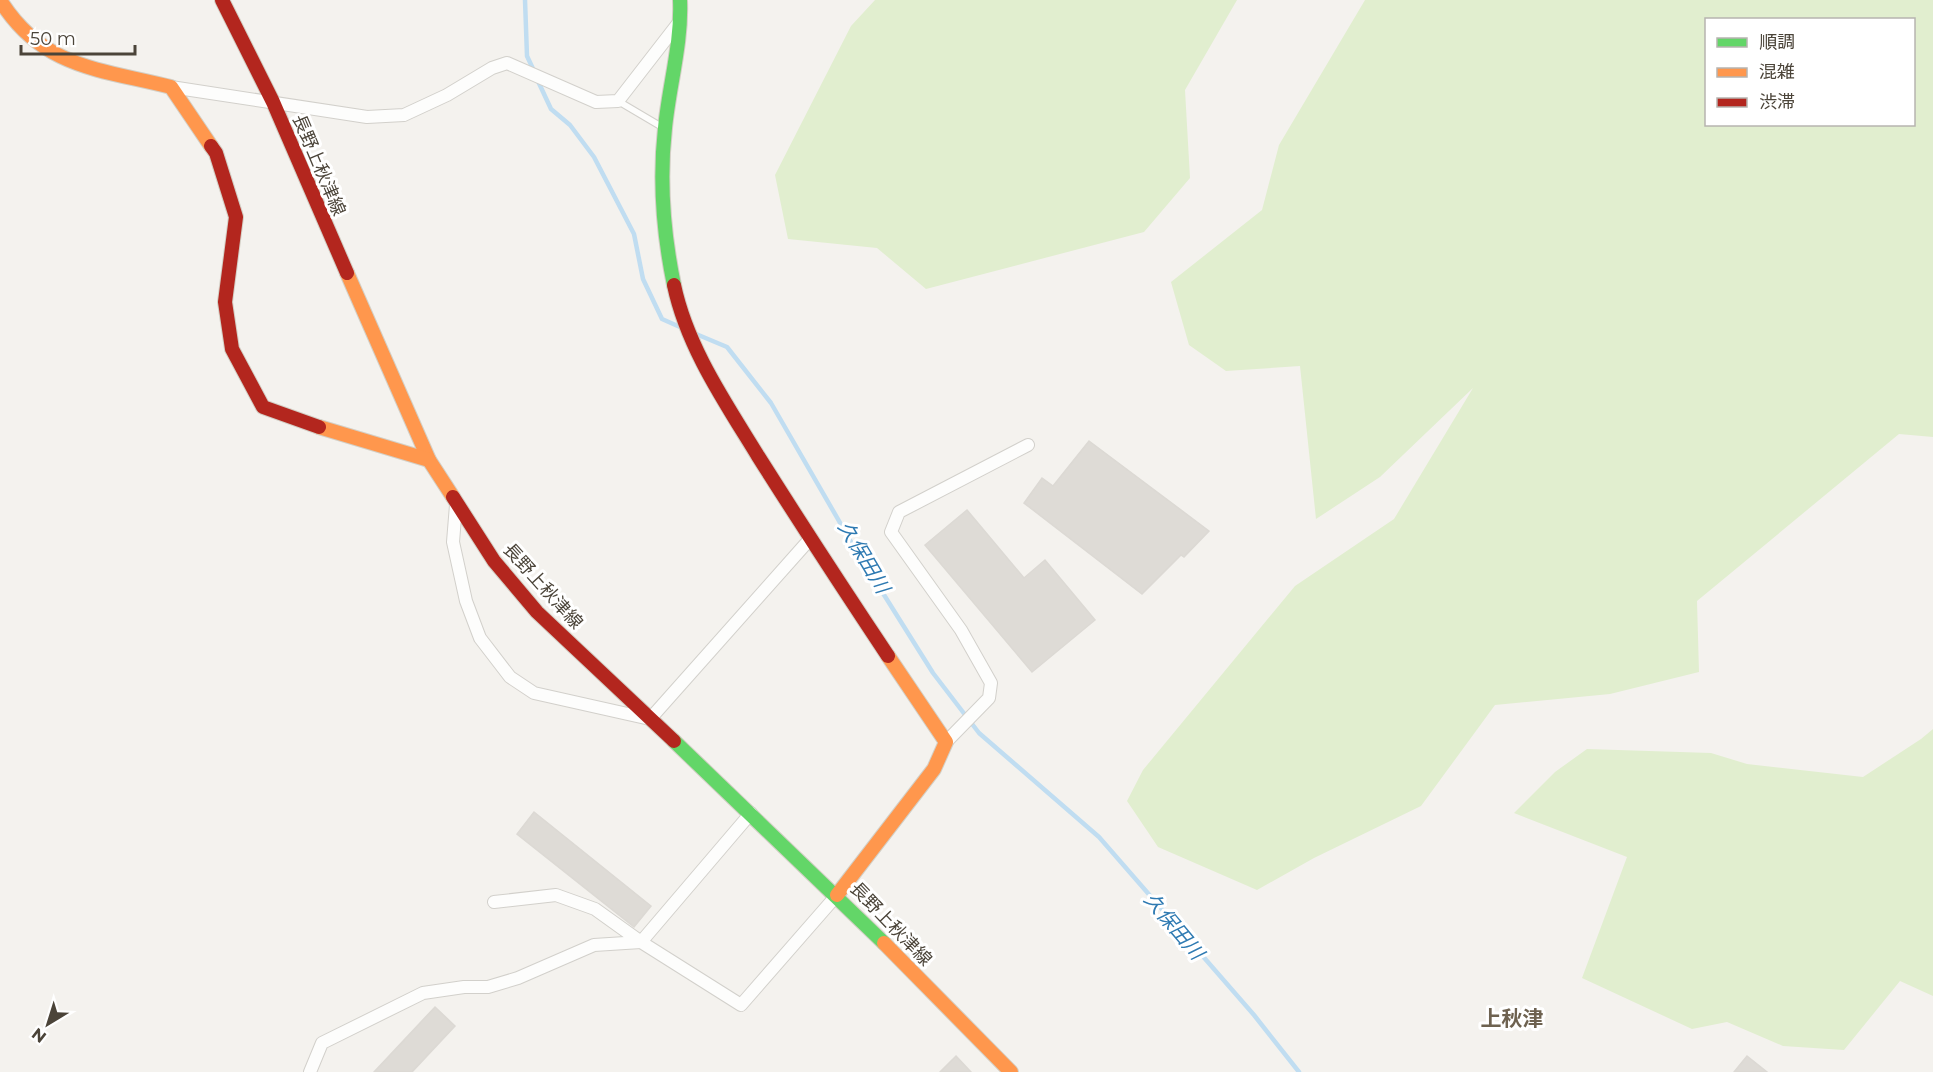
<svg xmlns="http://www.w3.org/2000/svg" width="1933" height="1072" font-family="Montserrat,'Noto Sans JP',sans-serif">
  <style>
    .green { fill: #e1eecf; fill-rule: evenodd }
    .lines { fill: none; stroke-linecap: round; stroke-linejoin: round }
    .stream { stroke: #c0ddf1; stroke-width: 4.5 }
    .building { fill: #dedbd6; stroke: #dcd9d4; stroke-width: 1.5 }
    .lane-casing { stroke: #d2d0cb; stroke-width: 8 }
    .street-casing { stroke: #d2d0cb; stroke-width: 14 }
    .fast-casing { stroke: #d3cfc5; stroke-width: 16 }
    .slow-casing { stroke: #d3cfc5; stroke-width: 16 }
    .jam-casing { stroke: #d3cfc5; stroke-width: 16 }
    .lane { stroke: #fdfdfc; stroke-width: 6 }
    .street { stroke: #fdfdfc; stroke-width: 12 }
    .fast { stroke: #63d668; stroke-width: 14 }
    .slow { stroke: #ff974d; stroke-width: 14 }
    .jam { stroke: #b3261e; stroke-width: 14 }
    .labels { text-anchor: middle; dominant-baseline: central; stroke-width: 6; stroke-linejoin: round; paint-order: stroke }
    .street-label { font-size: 18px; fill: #4b4439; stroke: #fff }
    .water-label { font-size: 20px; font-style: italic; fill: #2e7ab2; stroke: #fff }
    .quarter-label { font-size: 21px; font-weight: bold; fill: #6e6250; stroke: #fff }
  </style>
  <rect width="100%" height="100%" fill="#f4f2ee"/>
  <!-- green -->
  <g class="green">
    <polygon points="875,0 1237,0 1185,90 1190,178 1144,232 926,289 877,248 788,239 775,175 851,26"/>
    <path d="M1365 0H1933V437L1899 434 1697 601 1699 672 1610 694 1495 705 1421 806 1314 858 1257 890 1158 847 1127 801 1143 770 1295 586 1394 519 1473 388 1380 477 1316 519 1300 366 1226 371 1189 345 1171 282 1262 210 1279 145ZM1706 20H1914V124H1706Z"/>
    <polygon points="1933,729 1933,996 1900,981 1844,1050 1783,1046 1727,1022 1692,1029 1582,978 1627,857 1514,813 1555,772 1587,749 1711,753 1747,764 1863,777 1921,739"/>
  </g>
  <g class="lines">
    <!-- stream -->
    <g class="stream">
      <polyline points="525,0 527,56 534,71"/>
      <polyline points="537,79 551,109 570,125 594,157 634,234 643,279 662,319 680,327"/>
      <polyline points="696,334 727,347 771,403 854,547 933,673 979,733 1099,837 1254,1015 1299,1072"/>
    </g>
  </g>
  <!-- building -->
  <g class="building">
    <polygon points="1089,441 1209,531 1184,557 1181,555 1142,594 1024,503 1042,478 1053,486"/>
    <polygon points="967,510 1024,578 1045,560 1095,620 1032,672 925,545"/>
    <polygon points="534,812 651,906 634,927 517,834"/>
    <polygon points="435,1007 455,1026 412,1072 374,1072"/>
    <polygon points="956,1056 971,1072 940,1072"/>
    <polygon points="1747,1056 1767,1072 1734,1072"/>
  </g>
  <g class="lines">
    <defs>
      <polyline id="lane" points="618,101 662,127"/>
      <g id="street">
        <polyline points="171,87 367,117 404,115 447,95 492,68 507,63 596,102 618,101 680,21"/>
        <polyline points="456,505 453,542 466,601 480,638 510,677 534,693 650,719 810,539"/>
        <polyline points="946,742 989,698 991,683 961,630 891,532 899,512 1028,445"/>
        <polyline points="494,902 556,895 595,909 641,942 741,1005 837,895"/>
        <polyline points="310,1072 322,1043 423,993 464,987 488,987 518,978 594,945 641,942 751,813"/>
      </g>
      <g id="fast">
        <path d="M674 285C663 232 659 182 665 128 669 86 682 43 680 0"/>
        <polyline points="674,741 884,943"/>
      </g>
      <g id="slow">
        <path d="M0 0C43 69 101 69 171 87L211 146"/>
        <polyline points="347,273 429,460 453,497"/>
        <polyline points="319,427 429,460"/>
        <polyline points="837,895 934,769 946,742 888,656"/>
        <polyline points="884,943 1011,1072"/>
      </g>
      <g id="jam">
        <polyline points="222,0 273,102 347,273"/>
        <polyline points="211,146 216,153 236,217 225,302 232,349 263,407 319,427"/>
        <path d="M674 285C687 347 725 402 758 456 801 524 844 590 888 656"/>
        <polyline points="453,497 494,561 537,612 674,741"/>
      </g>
    </defs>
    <!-- lane casing -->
    <use href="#lane" class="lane-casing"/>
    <!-- street casing -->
    <use href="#street" class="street-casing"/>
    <!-- fast casing -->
    <use href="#fast" class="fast-casing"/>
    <!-- slow casing -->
    <use href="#slow" class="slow-casing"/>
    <!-- jam casing -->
    <use href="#jam" class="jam-casing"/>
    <!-- lane -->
    <use href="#lane" class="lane"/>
    <!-- street -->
    <use href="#street" class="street"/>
    <!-- fast -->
    <use href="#fast" class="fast"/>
    <!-- slow -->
    <use href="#slow" class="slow"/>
    <!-- jam -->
    <use href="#jam" class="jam"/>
  </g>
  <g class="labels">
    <!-- street labels -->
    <g class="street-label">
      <text transform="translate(319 165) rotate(67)">長野上秋津線</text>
      <text transform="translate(543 586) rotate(48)">長野上秋津線</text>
      <text transform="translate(891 924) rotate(46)">長野上秋津線</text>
    </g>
    <!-- water labels -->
    <g class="water-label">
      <text transform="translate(864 557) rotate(59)">久保田川</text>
      <text transform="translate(1174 926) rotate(50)">久保田川</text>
    </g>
    <!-- quarter labels -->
    <g class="quarter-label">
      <text x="1512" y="1018">上秋津</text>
    </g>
  </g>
  <!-- legend -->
  <rect x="1705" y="18" width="210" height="108" fill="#ffffff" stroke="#b7b4b0" stroke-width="1.5"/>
  <rect x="1717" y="38" width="30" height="9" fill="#63d668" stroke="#b7b4b0" stroke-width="1.5"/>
  <text x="1759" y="48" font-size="18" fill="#4b4439">順調</text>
  <rect x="1717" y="68" width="30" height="9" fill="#ff974d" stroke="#b7b4b0" stroke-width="1.5"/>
  <text x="1759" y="78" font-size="18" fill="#4b4439">混雑</text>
  <rect x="1717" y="98" width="30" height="9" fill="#b3261e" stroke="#b7b4b0" stroke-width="1.5"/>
  <text x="1759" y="108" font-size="18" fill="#4b4439">渋滞</text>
  <!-- north arrow -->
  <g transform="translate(48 1024) rotate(218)" stroke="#ffffff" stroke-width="4.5" paint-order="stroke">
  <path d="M0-4.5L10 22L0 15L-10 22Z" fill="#4b4439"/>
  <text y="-9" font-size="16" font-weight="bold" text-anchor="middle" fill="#4b4439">N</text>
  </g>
  <!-- scale -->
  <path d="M21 45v9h114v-9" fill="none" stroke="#4b4439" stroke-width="3"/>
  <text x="30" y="45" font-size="18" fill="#4b4439" stroke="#ffffff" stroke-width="4.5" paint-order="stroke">50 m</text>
</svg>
